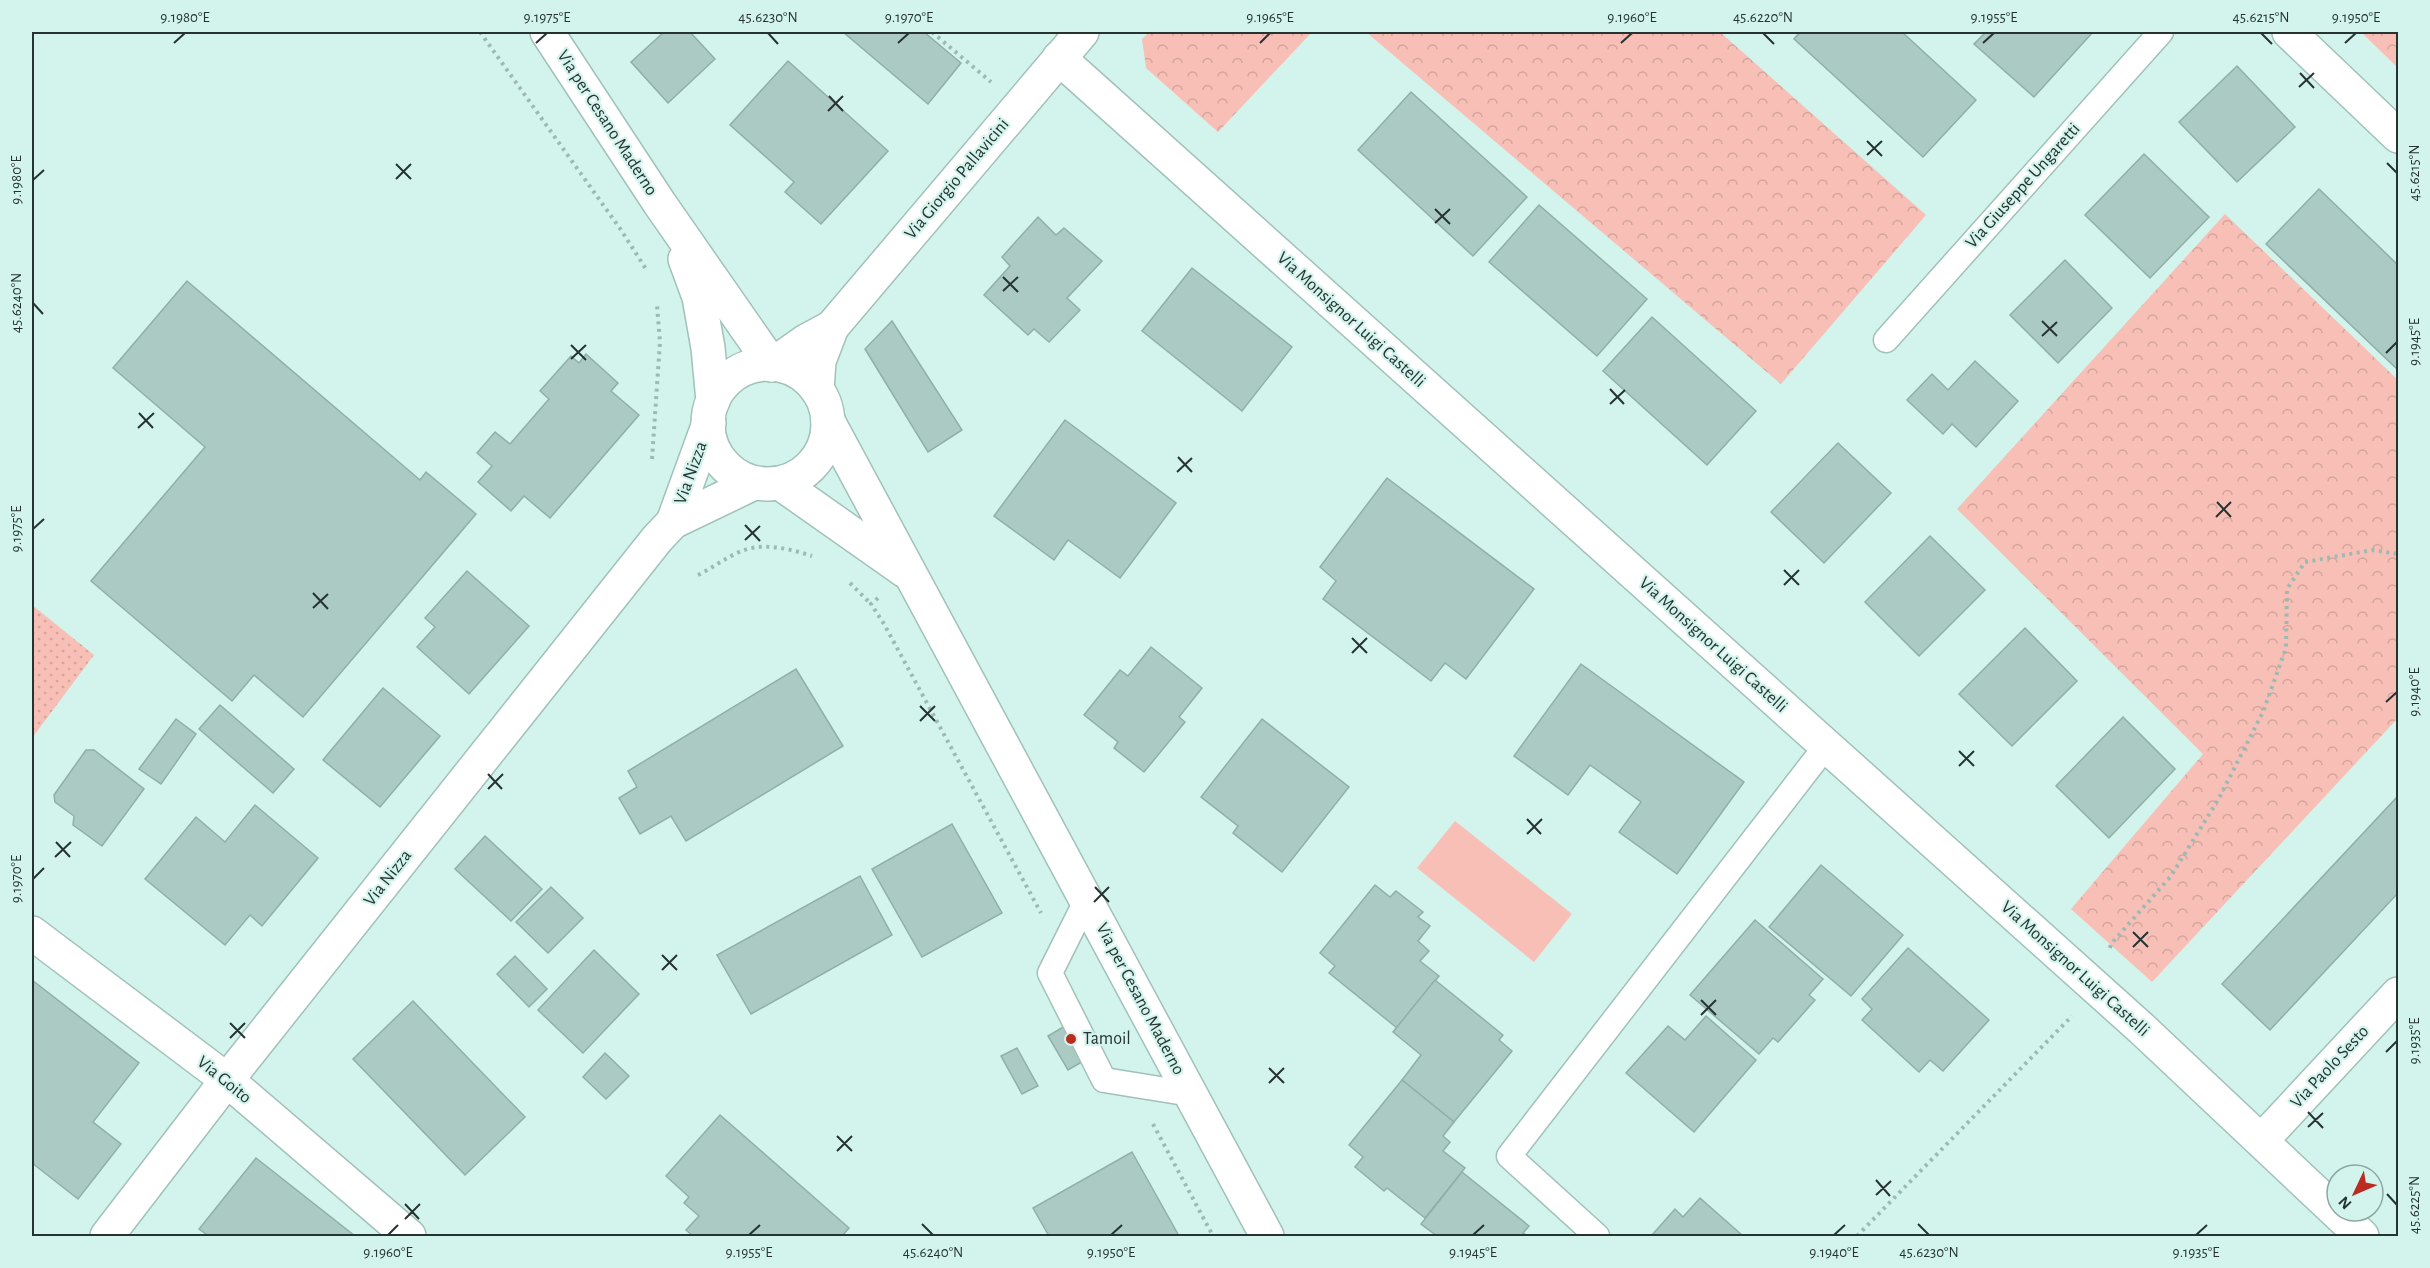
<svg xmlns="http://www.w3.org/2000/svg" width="2430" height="1268" font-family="'Alegreya Sans',sans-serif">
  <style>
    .grass { fill: url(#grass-dots) }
    .park { fill: url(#park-crowns) }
    .pitch { fill: #f7bfb6 }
    .building { fill: #aacac3; stroke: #8fafa8; stroke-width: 1.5 }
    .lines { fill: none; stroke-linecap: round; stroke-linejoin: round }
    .service-casing { stroke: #a1c1ba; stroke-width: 27 }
    .minor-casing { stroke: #a1c1ba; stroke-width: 36 }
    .secondary-casing { stroke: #a1c1ba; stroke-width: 36 }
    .path { stroke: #9eb9b4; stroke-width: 4; stroke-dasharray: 3 4.5; stroke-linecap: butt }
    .service { stroke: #fff; stroke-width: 24 }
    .minor { stroke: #fff; stroke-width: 33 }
    .secondary { stroke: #fff; stroke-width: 33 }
    .ticks { fill: none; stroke: #263331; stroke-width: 2 }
    .poi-dot { fill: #ba2c20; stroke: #d3f4ed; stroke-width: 2 }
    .labels { text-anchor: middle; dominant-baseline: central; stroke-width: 4.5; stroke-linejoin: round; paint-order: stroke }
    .street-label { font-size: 18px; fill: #263331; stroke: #d3f4ed }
    .poi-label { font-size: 18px; fill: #263331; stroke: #d3f4ed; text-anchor: start }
    .neatline { fill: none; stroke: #263331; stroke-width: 2 }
    .ticks-label { font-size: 15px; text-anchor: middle; fill: #263331 }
  </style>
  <defs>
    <pattern id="grass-dots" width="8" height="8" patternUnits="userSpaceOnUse" patternTransform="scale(1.5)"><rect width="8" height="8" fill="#f7bfb6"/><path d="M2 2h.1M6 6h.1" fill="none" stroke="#d4a59d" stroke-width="1.8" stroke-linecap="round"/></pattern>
    <pattern id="park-crowns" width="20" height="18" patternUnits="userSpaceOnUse" patternTransform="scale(1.5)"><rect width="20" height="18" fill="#f7bfb6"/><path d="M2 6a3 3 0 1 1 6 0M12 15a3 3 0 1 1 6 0" fill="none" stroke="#d4a59d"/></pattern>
  </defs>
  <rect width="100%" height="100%" fill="#d3f4ed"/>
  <!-- grass -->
  <polygon class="grass" points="32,605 94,655 32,738"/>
  <!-- park -->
  <g class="park">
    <polygon points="1149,32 1312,32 1218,132 1146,68 1142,39"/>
    <polygon points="1366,32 1720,32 1926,215 1781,384"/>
    <polygon points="2361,32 2398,32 2398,68"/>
    <polygon points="2225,214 2398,380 2398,718 2152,982 2071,909 2203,754 1957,509"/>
  </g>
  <!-- pitch -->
  <polygon class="pitch" points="1455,821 1572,914 1534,962 1417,868"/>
  <!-- building -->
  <g class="building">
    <polygon points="664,32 690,32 715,59 668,103 631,62"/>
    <polygon points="843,32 924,32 961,63 928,104"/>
    <polygon points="1800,32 1902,32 1976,100 1923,157 1794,39"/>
    <polygon points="1986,32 2093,32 2034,97 1974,44"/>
    <polygon points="788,61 888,151 821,224 785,192 794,182 730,125"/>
    <polygon points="2237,66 2295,127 2237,182 2179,122"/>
    <polygon points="1411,92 1527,197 1473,256 1358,150"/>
    <polygon points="2144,154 2209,217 2150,278 2085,215"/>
    <polygon points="2319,189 2398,265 2398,370 2266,244"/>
    <polygon points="1539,205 1647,299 1597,356 1489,262"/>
    <polygon points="1038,217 1056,235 1064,228 1102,261 1067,298 1080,310 1049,342 1034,329 1028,335 984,295 1010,266 1002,257"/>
    <polygon points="2065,260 2112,308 2058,363 2010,315"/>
    <polygon points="1192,268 1292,347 1242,411 1142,331"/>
    <polygon points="187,281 420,480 426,472 476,514 303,717 254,675 232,701 91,581 205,447 113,368"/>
    <polygon points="1652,317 1756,411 1707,465 1603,371"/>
    <polygon points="892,321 962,430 928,452 865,349"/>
    <polygon points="586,354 618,383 611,391 639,415 550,518 524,496 511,511 478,482 492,466 477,453 495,432 510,444 549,399 540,391 571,356 579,363"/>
    <polygon points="1975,361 2018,401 1976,447 1952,424 1943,434 1907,400 1932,374 1948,390"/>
    <polygon points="1065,420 1176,503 1120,578 1068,540 1054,560 994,516"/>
    <polygon points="1838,443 1891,493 1824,563 1771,512"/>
    <polygon points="1387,478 1534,589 1466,679 1445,663 1431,681 1323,599 1336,581 1320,567"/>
    <polygon points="1930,536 1985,590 1919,656 1865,602"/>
    <polygon points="467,571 529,626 469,694 417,647 435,627 425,618"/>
    <polygon points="2025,628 2077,681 2012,746 1959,694"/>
    <polygon points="1151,647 1202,688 1179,717 1185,722 1144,772 1114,748 1118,742 1084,715 1120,670 1128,676"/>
    <polygon points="1581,664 1744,782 1677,874 1619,832 1641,802 1590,765 1568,795 1514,756"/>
    <polygon points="796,669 843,746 686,841 671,816 640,834 619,798 637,787 628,771"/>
    <polygon points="383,688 440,736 380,807 323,760"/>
    <polygon points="220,705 294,769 273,793 199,729"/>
    <polygon points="2123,717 2175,769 2109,838 2056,786"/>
    <polygon points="176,719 196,734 161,784 139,769"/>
    <polygon points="1262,719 1349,787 1282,872 1233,833 1238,826 1201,797"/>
    <polygon points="86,750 94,750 144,789 102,846 73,825 74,816 55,802 54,795"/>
    <polygon points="2398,796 2398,893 2270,1030 2222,984"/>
    <polygon points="255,805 318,858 262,926 250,915 225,945 145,879 196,817 225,842"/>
    <polygon points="952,824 1002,913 922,957 872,869"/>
    <polygon points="485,836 542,889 511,921 455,869"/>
    <polygon points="1821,865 1903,935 1851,996 1769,927"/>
    <polygon points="860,876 892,935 751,1014 717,955"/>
    <polygon points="1375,885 1390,897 1396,891 1423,912 1418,917 1430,926 1418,941 1429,951 1420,961 1439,976 1397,1028 1329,973 1335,966 1320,953"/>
    <polygon points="551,887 583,918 548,953 516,922"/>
    <polygon points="1755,920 1823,979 1809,995 1815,1000 1778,1042 1773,1038 1759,1054 1690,995"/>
    <polygon points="1908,948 1989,1020 1943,1071 1930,1060 1919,1072 1862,1020 1872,1009 1862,999"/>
    <polygon points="594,950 639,994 583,1053 538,1010"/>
    <polygon points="515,956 547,989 529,1007 497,974"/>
    <polygon points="32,980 139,1063 93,1122 121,1144 78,1199 32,1163"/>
    <polygon points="1435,980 1503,1035 1499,1040 1512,1051 1454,1122 1402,1080 1421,1055 1393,1032"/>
    <polygon points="413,1001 525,1117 465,1175 353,1059"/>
    <polygon points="1706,1016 1756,1060 1694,1132 1626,1073 1668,1026 1685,1040"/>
    <polygon points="1080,1017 1101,1051 1068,1070 1048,1036"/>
    <polygon points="1017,1048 1038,1086 1022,1094 1001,1056"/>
    <polygon points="605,1053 629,1076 606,1099 583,1077"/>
    <polygon points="1402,1080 1454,1122 1443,1136 1450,1142 1443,1151 1465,1168 1425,1218 1387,1188 1384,1191 1355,1167 1363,1157 1349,1145"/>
    <polygon points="720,1115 849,1228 842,1236 693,1236 686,1230 699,1216 684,1203 689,1197 666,1176"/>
    <polygon points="1132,1152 1179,1236 1049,1236 1033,1208"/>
    <polygon points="256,1158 355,1236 209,1236 199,1229"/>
    <polygon points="1462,1172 1529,1226 1523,1233 1528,1236 1437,1236 1421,1224"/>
    <polygon points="1700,1198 1743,1236 1652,1235 1675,1209 1683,1217"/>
  </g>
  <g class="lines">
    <defs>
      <g id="service">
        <polyline points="1886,340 2161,32"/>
        <polyline points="1087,899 1050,973 1104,1080 1191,1094"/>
        <polyline points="1597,1236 1509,1156 1826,746"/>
      </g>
      <g id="minor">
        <polyline points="2289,32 2398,136"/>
        <polyline points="1059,58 2141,1028 2362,1236"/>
        <polyline points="772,365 806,341 832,327"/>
        <polyline points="817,390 819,361 832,327 1082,32"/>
        <polyline points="673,522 709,423"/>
        <polyline points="32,933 227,1080 409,1236"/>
        <polyline points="2262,1140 2398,994"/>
        <polyline points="107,1236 227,1080 657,539 673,522 754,483"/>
      </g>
      <g id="secondary">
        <polyline points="547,32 660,204 772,365"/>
        <polyline points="685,259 699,297 708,348 713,401"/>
        <circle cx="768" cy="424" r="60"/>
        <polyline points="828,421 1267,1236"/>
        <polyline points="780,483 905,571"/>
      </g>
    </defs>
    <!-- service casing -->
    <use href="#service" class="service-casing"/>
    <!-- minor casing -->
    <use href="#minor" class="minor-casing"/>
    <!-- secondary casing -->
    <use href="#secondary" class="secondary-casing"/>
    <!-- path -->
    <g class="path">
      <polyline points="480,32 621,230 646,269"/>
      <polyline points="932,32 991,82"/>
      <polyline points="652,459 660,342 657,305"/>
      <path d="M698 575C711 569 722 560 735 554 759 541 787 548 812 556"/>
      <polyline points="850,583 871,604"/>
      <polyline points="878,598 871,604 884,624 1041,913"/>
      <polyline points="2110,948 2111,944 2171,876 2218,800 2263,712 2286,648 2287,589 2305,562 2373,550 2398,554"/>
      <polyline points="1153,1124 1213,1236"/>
      <polyline points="1857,1236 2072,1016"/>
    </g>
    <!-- service -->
    <use href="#service" class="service"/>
    <!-- minor -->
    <use href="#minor" class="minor"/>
    <!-- secondary -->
    <use href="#secondary" class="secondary"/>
  </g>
  <!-- ticks -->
  <path class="ticks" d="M768 33 778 44M1763 33 1774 44M2261 33 2272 44M174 43 185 33M536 43 547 33M898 43 909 33M1260 43 1270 33M1621 43 1632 33M1983 43 1994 33M2345 43 2356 33M2300 73 2314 88M2299 87 2314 73M829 96 843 111M828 111 843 96M1867 141 1882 156M1867 155 1882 141M2387 163 2397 173M396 164 411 179M396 179 411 164M33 180 44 170M1435 209 1450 224M1435 223 1450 209M1003 277 1018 292M1003 291 1018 277M33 303 43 314M2042 321 2057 336M2042 336 2057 322M571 345 586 360M2386 353 2397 342M571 359 586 345M1610 389 1624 404M1610 404 1625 390M139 413 153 428M138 428 154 413M1178 457 1192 472M1177 472 1192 458M2217 502 2231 517M2216 517 2231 502M745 525 760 541M33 529 44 519M745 540 760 526M1784 570 1799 585M1784 585 1799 570M313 593 328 609M313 608 328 594M1352 638 1367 653M1352 653 1367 638M2386 702 2397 692M920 706 935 721M920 721 935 706M1959 751 1974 766M1959 766 1974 751M488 774 502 789M488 789 503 774M1527 819 1541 834M1527 834 1542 819M56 842 70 857M55 857 71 842M33 879 44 868M1095 887 1109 902M1094 902 1109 887M2133 932 2148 947M2133 947 2148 932M662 955 677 970M662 970 677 955M1701 1000 1716 1015M1701 1015 1716 1000M230 1023 245 1038M230 1038 245 1023M2386 1052 2397 1041M1269 1068 1284 1083M1269 1083 1284 1068M2308 1112 2323 1128M2308 1127 2323 1113M837 1136 852 1151M837 1151 852 1136M1876 1180 1890 1196M2387 1194 2397 1205M1876 1195 1891 1181M405 1204 419 1219M405 1219 420 1204M922 1224 933 1235M1918 1224 1929 1235M388 1235 398 1225M749 1235 760 1225M1111 1235 1122 1225M1473 1235 1484 1225M1834 1235 1845 1225M2196 1235 2207 1225"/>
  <!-- markers -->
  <circle class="poi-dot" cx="1071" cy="1039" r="6"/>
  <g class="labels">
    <!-- street labels -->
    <g class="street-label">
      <text transform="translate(607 123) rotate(57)">Via per Cesano Maderno</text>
      <text transform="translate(957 179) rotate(-50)">Via Giorgio Pallavicini</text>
      <text transform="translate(2023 186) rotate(-48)">Via Giuseppe Ungaretti</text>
      <text transform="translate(1351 320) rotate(42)">Via Monsignor Luigi Castelli</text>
      <text transform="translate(691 473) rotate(-70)">Via Nizza</text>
      <text transform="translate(1713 645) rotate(42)">Via Monsignor Luigi Castelli</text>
      <text transform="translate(388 878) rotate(-52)">Via Nizza</text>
      <text transform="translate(2075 969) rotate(42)">Via Monsignor Luigi Castelli</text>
      <text transform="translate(1140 999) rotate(62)">Via per Cesano Maderno</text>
      <text transform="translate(2330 1067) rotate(-47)">Via Paolo Sesto</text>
      <text transform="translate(224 1080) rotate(39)">Via Goito</text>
    </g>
    <!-- poi labels -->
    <g class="poi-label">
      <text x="1083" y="1039">Tamoil</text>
    </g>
  </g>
  <!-- border -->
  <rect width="2430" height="1268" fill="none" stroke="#d3f4ed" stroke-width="66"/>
  <!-- north arrow -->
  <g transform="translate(2355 1193) rotate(226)"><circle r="28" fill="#d3f4ed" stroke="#8ea7a2" stroke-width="1.5"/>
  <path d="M0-4.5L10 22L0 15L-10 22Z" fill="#ba2c20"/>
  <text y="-9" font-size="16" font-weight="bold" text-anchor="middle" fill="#263331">N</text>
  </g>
  <rect x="33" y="33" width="2364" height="1202" class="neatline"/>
  <g class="ticks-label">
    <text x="185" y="22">9.1980°E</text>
    <text x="547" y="22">9.1975°E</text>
    <text x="768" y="22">45.6230°N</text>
    <text x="909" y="22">9.1970°E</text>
    <text x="1270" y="22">9.1965°E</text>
    <text x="1632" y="22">9.1960°E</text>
    <text x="1763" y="22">45.6220°N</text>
    <text x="1994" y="22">9.1955°E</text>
    <text x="2261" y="22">45.6215°N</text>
    <text x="2356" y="22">9.1950°E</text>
    <text transform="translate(2414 173) rotate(-90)" y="5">45.6215°N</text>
    <text transform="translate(16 180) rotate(-90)" y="5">9.1980°E</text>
    <text transform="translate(16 303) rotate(-90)" y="5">45.6240°N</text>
    <text transform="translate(2414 342) rotate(-90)" y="5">9.1945°E</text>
    <text transform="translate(16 529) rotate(-90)" y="5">9.1975°E</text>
    <text transform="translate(2414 692) rotate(-90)" y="5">9.1940°E</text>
    <text transform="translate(16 879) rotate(-90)" y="5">9.1970°E</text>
    <text transform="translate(2414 1041) rotate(-90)" y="5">9.1935°E</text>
    <text transform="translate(2414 1205) rotate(-90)" y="5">45.6225°N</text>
    <text x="388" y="1257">9.1960°E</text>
    <text x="749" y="1257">9.1955°E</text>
    <text x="933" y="1257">45.6240°N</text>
    <text x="1111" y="1257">9.1950°E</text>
    <text x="1473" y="1257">9.1945°E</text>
    <text x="1834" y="1257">9.1940°E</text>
    <text x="1929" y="1257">45.6230°N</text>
    <text x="2196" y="1257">9.1935°E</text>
  </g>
</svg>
